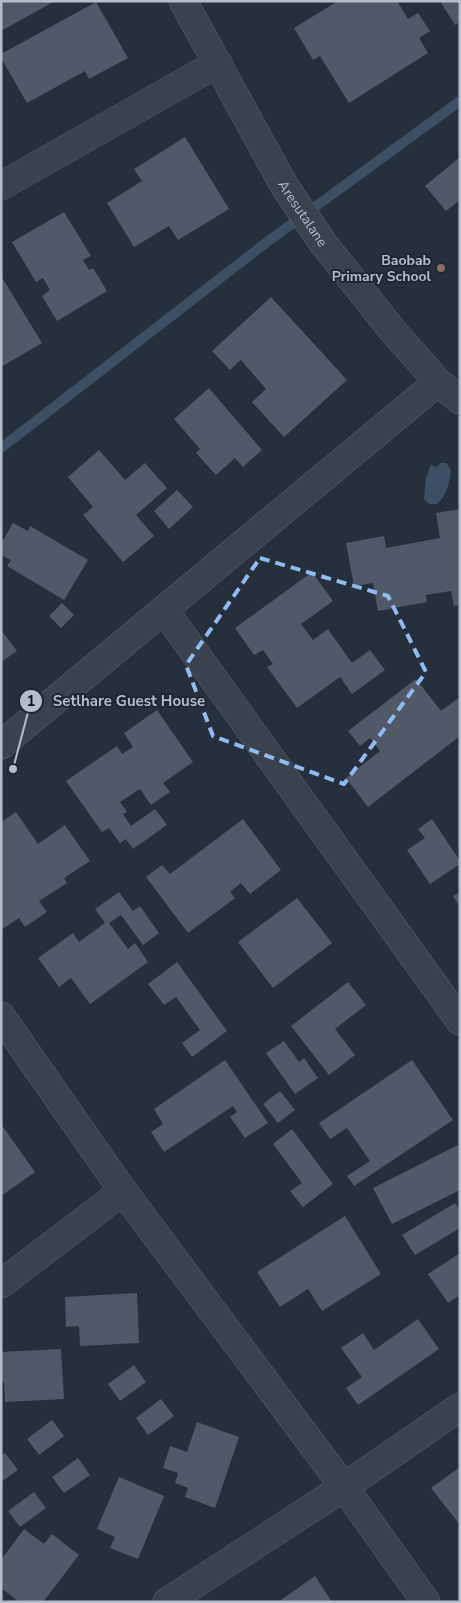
<svg xmlns="http://www.w3.org/2000/svg" width="461" height="1603" font-family="'Nunito Sans',sans-serif">
  <style>
    .water { fill: #3c4f64 }
    .lines { fill: none; stroke-linecap: round; stroke-linejoin: round }
    .stream { stroke: #3c4f64; stroke-width: 10 }
    .building { fill: #4f5967 }
    .minor-casing { stroke: #57606b; stroke-width: 29 }
    .minor { stroke: #39424d; stroke-width: 28 }
    .marked { fill: none; stroke: #91baf1; stroke-width: 4; stroke-dasharray: 10 6; stroke-linejoin: round }
    .education-dot { fill: #8d6e63; stroke: #1e2732; stroke-width: 2 }
    .labels { text-anchor: middle; dominant-baseline: central; stroke-width: 4; stroke-linejoin: round; paint-order: stroke }
    .street-label { font-size: 14px; fill: #b5bdc8; stroke: #1e2732 }
    .poi-label { font-size: 14px; font-weight: bold; fill: #b5bdc8; stroke: #1e2732; text-anchor: end }
    .leader { fill: none; stroke: #b5bdc8; stroke-width: 2 }
    .callout-dot { fill: #b5bdc8; stroke: #1e2732; stroke-width: 2 }
    .mark-label { font-size: 15px; text-anchor: middle; font-weight: bold; fill: #111 }
    .callout-label { font-size: 15px; text-anchor: middle; font-weight: bold; fill: #b5bdc8; stroke: #1e2732; stroke-width: 4; stroke-linejoin: round; paint-order: stroke }
  </style>
  <rect width="100%" height="100%" fill="#26303c"/>
  <!-- water -->
  <path class="water" d="M440 463H446L451 470C449 482 448 495 437 504H429L424 499 426 477 431 465 437 467Z"/>
  <g class="lines">
    <!-- stream -->
    <polyline class="stream" points="1,448 267,242 460,101"/>
  </g>
  <!-- building -->
  <g class="building">
    <polygon points="1,1 55,1 1,31"/>
    <polygon points="338,1 397,1 408,19 418,13 430,31 419,38 428,53 349,103 320,56 313,60 294,28"/>
    <polygon points="440,1 460,1 460,22 455,25"/>
    <polygon points="96,2 128,58 89,79 85,71 27,103 1,58 1,54"/>
    <polygon points="185,137 229,209 178,240 169,226 134,247 107,203 142,181 134,169"/>
    <polygon points="460,157 460,200 446,211 425,186"/>
    <polygon points="64,212 91,256 83,260 89,270 93,268 107,291 57,321 42,296 50,290 43,278 36,282 12,242"/>
    <polygon points="1,276 42,343 1,367"/>
    <polygon points="271,297 347,380 284,437 252,402 266,389 241,360 230,370 212,351"/>
    <polygon points="209,388 262,450 243,467 235,458 216,475 196,453 200,449 174,419"/>
    <polygon points="99,450 125,480 145,463 167,488 136,515 154,536 123,562 83,515 93,507 68,477"/>
    <polygon points="177,490 193,507 169,529 154,511"/>
    <polygon points="460,509 460,605 454,606 451,591 426,595 427,602 378,611 373,583 354,586 346,543 384,536 386,548 440,538 436,513"/>
    <polygon points="13,523 28,531 30,526 88,560 64,600 7,566 11,560 1,555 1,544"/>
    <polygon points="312,572 333,601 301,624 313,640 328,629 352,663 370,650 385,670 352,694 340,677 297,708 267,667 273,664 263,650 254,655 235,628"/>
    <polygon points="62,603 74,615 61,628 49,616"/>
    <polygon points="1,630 17,651 1,662"/>
    <polygon points="416,679 441,711 460,697 460,736 368,807 346,778 380,751 370,738 360,746 348,731"/>
    <polygon points="157,710 193,762 163,783 170,792 151,805 140,789 120,802 127,812 123,814 131,826 155,809 167,825 133,849 126,839 120,843 109,828 102,832 66,781 117,746 122,754 133,747 124,733"/>
    <polygon points="16,812 38,844 65,825 90,861 64,878 67,883 39,901 47,912 25,927 19,918 1,930 1,822"/>
    <polygon points="243,819 281,870 250,894 241,883 230,892 235,898 188,933 146,877 162,865 170,874"/>
    <polygon points="432,819 460,861 460,864 430,884 407,850 425,838 418,829"/>
    <polygon points="119,892 133,911 140,906 159,933 143,945 121,915 109,923 128,949 135,943 148,962 90,1004 71,978 59,987 38,958 73,933 79,942 105,923 95,909"/>
    <polygon points="460,892 460,907 453,896"/>
    <polygon points="297,898 332,943 273,988 238,942"/>
    <polygon points="177,962 227,1031 192,1057 182,1043 200,1030 176,997 164,1005 148,984"/>
    <polygon points="348,982 366,1005 335,1029 355,1055 329,1075 291,1026"/>
    <polygon points="284,1041 299,1062 304,1058 318,1078 295,1094 266,1053"/>
    <polygon points="225,1060 268,1123 245,1138 230,1117 237,1112 233,1106 164,1152 151,1132 163,1124 154,1109"/>
    <polygon points="412,1060 453,1120 354,1186 347,1176 370,1161 347,1128 330,1139 319,1123"/>
    <polygon points="280,1091 295,1110 278,1123 263,1104"/>
    <polygon points="1,1124 35,1172 1,1196"/>
    <polygon points="292,1129 333,1184 303,1207 290,1191 302,1183 273,1144"/>
    <polygon points="460,1144 460,1190 392,1224 373,1188"/>
    <polygon points="455,1203 460,1211 460,1228 415,1255 402,1235"/>
    <polygon points="345,1216 381,1274 322,1311 308,1289 280,1307 257,1272"/>
    <polygon points="460,1253 460,1295 448,1303 428,1274"/>
    <polygon points="137,1293 139,1343 80,1346 79,1326 66,1327 65,1297"/>
    <polygon points="418,1319 439,1349 358,1405 346,1388 362,1377 341,1348 363,1333 374,1350"/>
    <polygon points="61,1349 64,1399 5,1402 4,1382 1,1382 1,1352"/>
    <polygon points="134,1365 146,1382 120,1401 108,1384"/>
    <polygon points="161,1399 174,1416 148,1435 136,1418"/>
    <polygon points="52,1420 64,1436 39,1455 27,1439"/>
    <polygon points="197,1422 239,1437 215,1508 185,1497 188,1488 175,1483 178,1473 163,1468 170,1446 187,1452"/>
    <polygon points="5,1453 18,1470 1,1482 1,1456"/>
    <polygon points="78,1458 90,1475 64,1493 52,1477"/>
    <polygon points="460,1467 460,1525 431,1488"/>
    <polygon points="119,1477 164,1496 138,1559 110,1548 115,1537 97,1529"/>
    <polygon points="34,1492 46,1508 20,1527 8,1511"/>
    <polygon points="24,1529 44,1544 52,1534 79,1555 43,1602 19,1602 1,1588 1,1560"/>
    <polygon points="315,1576 332,1602 282,1602 281,1600"/>
  </g>
  <g class="lines">
    <defs>
      <g id="minor">
        <path id="s1" d="M183 1 285 187 323 243 393 331 438 382 460 400"/>
        <polyline points="1,186 218,63"/>
        <polyline points="164,610 460,1021"/>
        <polyline points="1,745 438,382"/>
        <polyline points="1,1016 123,1191 344,1487 426,1602"/>
        <polyline points="1,1284 123,1191"/>
        <polyline points="167,1602 344,1487 460,1407"/>
      </g>
    </defs>
    <!-- minor casing -->
    <use href="#minor" class="minor-casing"/>
    <!-- minor -->
    <use href="#minor" class="minor"/>
  </g>
  <!-- marked area -->
  <path class="marked" d="M260 558 388 596 426 672 344 784 213 736 186 665Z"/>
  <!-- markers -->
  <circle class="education-dot" cx="441" cy="268" r="5"/>
  <g class="labels">
    <!-- street labels -->
    <g class="street-label">
      <text stroke="none"><textPath href="#s1" startOffset="244">Aresutalane</textPath></text>
    </g>
    <!-- poi labels -->
    <g class="poi-label">
      <text x="431" y="260">Baobab<tspan x="431" dy="16">Primary School</tspan></text>
    </g>
  </g>
  <!-- callouts -->
  <path class="leader" d="M13 769L31 701"/>
  <g class="callout-dot">
    <circle cx="13" cy="769" r="5"/>
    <circle cx="31" cy="701" r="12"/>
  </g>
  <g class="mark-label">
    <text x="31" y="706">1</text>
  </g>
  <g class="callout-label">
    <text x="129" y="706">Setlhare Guest House</text>
  </g>
  <!-- border -->
  <rect width="461" height="1603" fill="none" stroke="#b5bdc8" stroke-width="5"/>
</svg>
